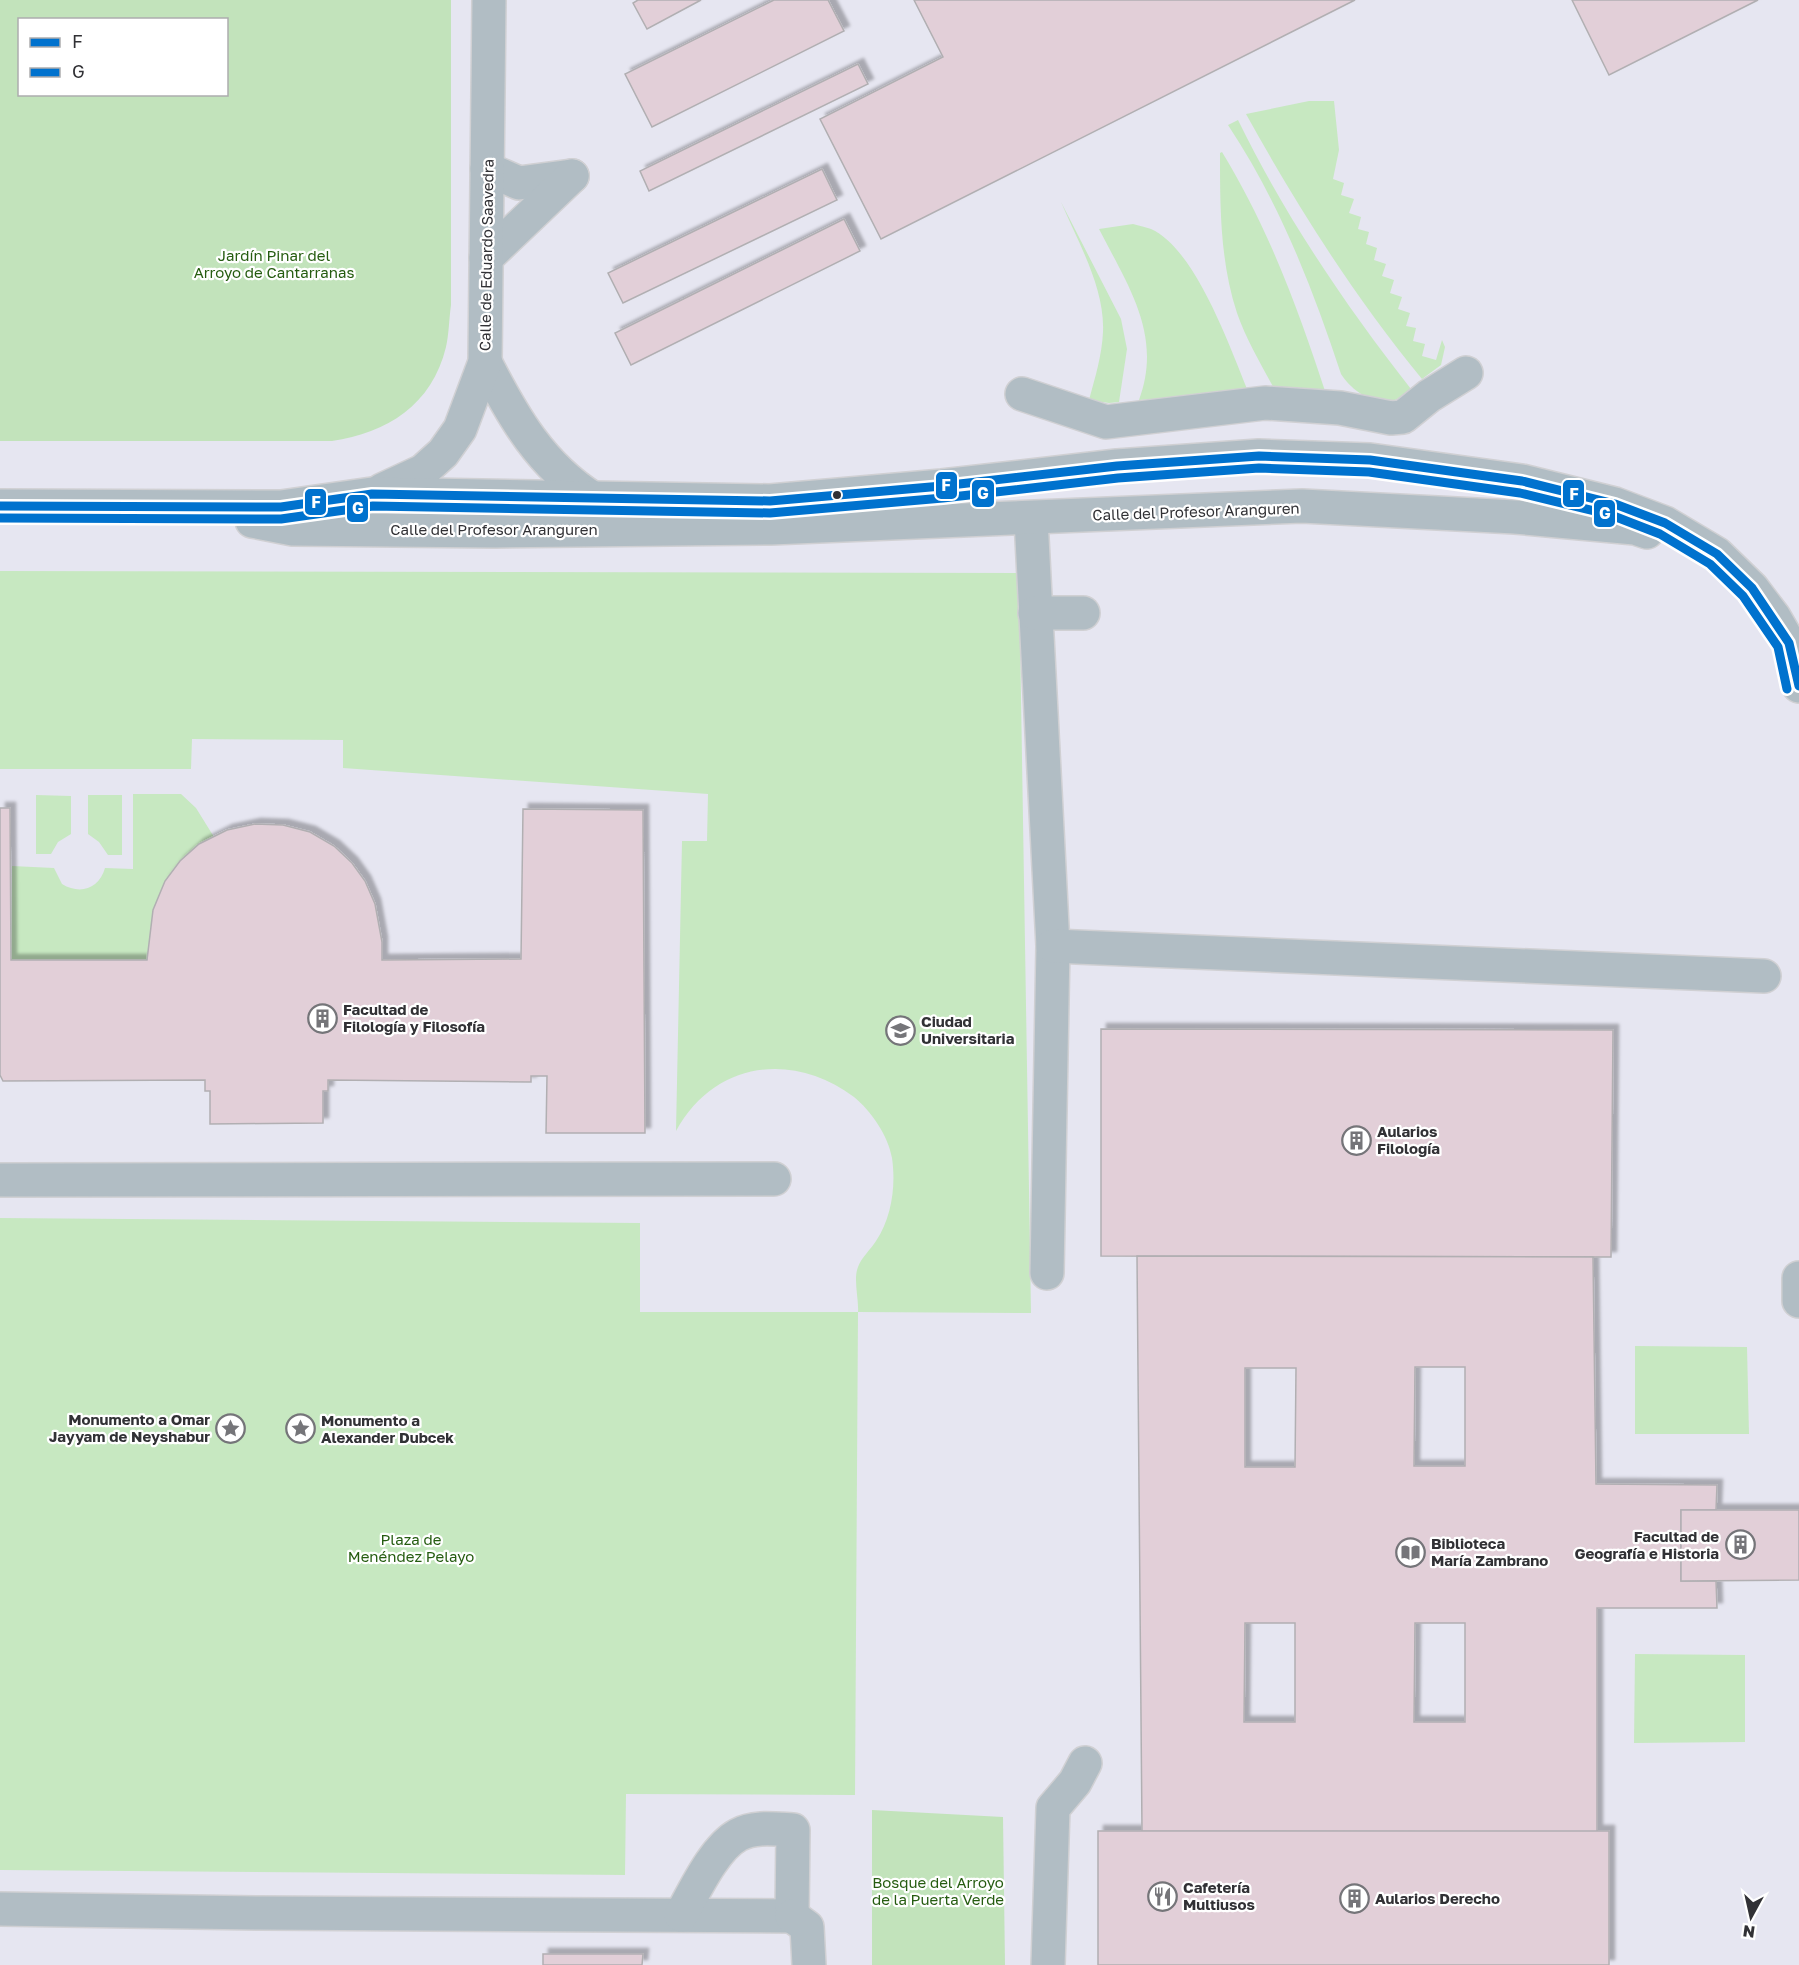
<svg xmlns="http://www.w3.org/2000/svg" width="1799" height="1965" font-family="'Golos Text',sans-serif">
  <style>
    .built { fill: #e6e6f1; fill-rule: evenodd }
    .green { fill: #c7e8c1 }
    .forest { fill: #c2e3bb; fill-rule: evenodd }
    .building { fill: #e2cfd8; stroke: #b1afb2; stroke-width: 1.5; fill-rule: evenodd; filter: url(#shadow) }
    .lines { fill: none; stroke-linecap: round; stroke-linejoin: round }
    .minor-casing { stroke: #d0d0d3; stroke-width: 36 }
    .minor { stroke: #b1bdc4; stroke-width: 33 }
    .bus-1-casing { stroke: #fff; stroke-width: 14 }
    .bus-2-casing { stroke: #fff; stroke-width: 14 }
    .bus-1 { stroke: #0072ce; stroke-width: 9 }
    .bus-2 { stroke: #0072ce; stroke-width: 9 }
    .bus-dot { fill: #313135; stroke: #fff; stroke-width: 2 }
    .labels { text-anchor: middle; dominant-baseline: central; stroke-width: 4.5; stroke-linejoin: round; paint-order: stroke }
    .park-label { font-size: 15px; fill: #255c10; stroke: #fff }
    .street-label { font-size: 15px; fill: #313135; stroke: #fff }
    .poi-label { font-size: 15px; font-weight: bold; fill: #313135; stroke: #fff; text-anchor: start }
    .line-badge { stroke: #fff; stroke-width: 2 }
    .badge-label { font-size: 16px; text-anchor: middle; font-weight: bold; fill: #fff }
  </style>
  <defs>
    <filter id="shadow"><feDropShadow dx="5.5" dy="-5.5" stdDeviation="1.5" flood-color="#0004"/></filter>
  </defs>
  <rect width="100%" height="100%" fill="#f2f2f7"/>
  <!-- built -->
  <path class="built" d="M0 0H1799V1965H0ZM20 20H226V94H20Z"/>
  <!-- green -->
  <g class="green">
    <path d="M1309 101H1334L1339 150 1333 179 1344 183 1341 195 1354 199 1349 213 1361 217 1358 229 1369 232 1366 244 1377 248 1374 260 1386 264 1382 276 1394 280 1390 293 1402 297 1398 309 1410 313 1406 326 1416 328 1413 341 1425 344 1422 356 1436 360 1442 340 1445 347 1441 365 1422 379C1354 296 1298 208 1246 114Z"/>
    <path d="M1238 120C1285 216 1345 305 1411 389 1406 392 1400 398 1395 400 1374 407 1351 390 1341 374 1312 286 1279 202 1228 125Z"/>
    <path d="M1222 152C1269 229 1299 311 1327 397L1278 396C1264 369 1247 342 1237 313 1220 262 1220 206 1220 153Z"/>
    <path d="M1061 202 1121 319 1127 349 1119 402 1109 403 1089 400C1095 378 1102 355 1103 332 1105 288 1078 242 1061 202Z"/>
    <path d="M1133 224C1139 226 1146 227 1151 229 1197 250 1231 351 1250 396L1207 395 1139 400C1163 335 1128 286 1099 229Z"/>
    <path d="M0 571 1019 573 1031 1313 858 1312 855 1795 626 1794 625 1875 0 1870V1218L640 1223V1312H858C859 1299 853 1279 858 1267 861 1258 871 1249 876 1241 892 1217 896 1185 892 1158 888 1135 871 1111 854 1097 793 1051 714 1061 676 1131L682 841H707L708 794 343 768V740L192 739 191 769H0Z"/>
    <path d="M133 794H181L196 808 214 837C157 866 155 904 147 960H11L12 866 54 868 62 884C80 895 99 889 105 868L133 869Z"/>
    <polygon points="36,795 71,796 71,834 58,842 51,854 36,854"/>
    <polygon points="88,795 122,795 122,855 108,855 99,842 88,834"/>
    <polygon points="1635,1346 1747,1347 1749,1434 1635,1434"/>
    <polygon points="1635,1654 1745,1655 1745,1742 1634,1743"/>
  </g>
  <!-- forest -->
  <g class="forest">
    <path d="M0 0H451V305C449 319 449 334 446 347 432 405 387 433 332 441H0ZM20 20H226V94H20Z"/>
    <polygon points="872,1810 1003,1817 1005,1965 872,1965"/>
  </g>
  <!-- building -->
  <g class="building">
    <polygon points="638,0 701,0 647,29 633,3"/>
    <polygon points="774,0 828,0 844,31 652,127 625,74"/>
    <polygon points="914,0 1355,0 881,239 820,119 943,57"/>
    <polygon points="1572,0 1758,0 1609,75"/>
    <polygon points="858,64 868,84 649,191 640,171"/>
    <polygon points="822,169 837,200 623,303 608,273"/>
    <polygon points="844,219 860,251 631,365 615,333"/>
    <polygon points="0,808 10,808 11,960 147,960 153,910 165,881 180,861 199,844 227,830 255,824 283,825 310,832 334,846 352,863 365,881 375,904 382,942 382,960 521,959 523,809 643,810 645,1133 546,1133 547,1076 531,1076 531,1082 328,1080 328,1091 323,1091 323,1123 210,1124 210,1091 205,1091 205,1080 3,1081 0,1075"/>
    <polygon points="1101,1029 1613,1030 1611,1257 1101,1256"/>
    <path d="M1137 1256 1593 1257 1596 1484 1717 1485 1716 1510H1681V1581H1716L1717 1608H1597V1832L1142 1831ZM1415 1367H1465V1466H1414ZM1245 1368H1296L1295 1467H1245ZM1245 1623H1295V1722H1244ZM1415 1623H1465V1722H1414Z"/>
    <polygon points="1681,1510 1799,1510 1799,1580 1681,1581"/>
    <rect x="1098" y="1831" width="511" height="134"/>
    <polygon points="543,1954 643,1954 642,1965 543,1965"/>
  </g>
  <g class="lines">
    <defs>
      <g id="minor">
        <polyline points="487,169 519,183 572,176"/>
        <polyline points="486,258 572,176"/>
        <path d="M485 362C513 417 541 466 594 499"/>
        <polyline points="1022,394 1106,422 1265,403 1340,408 1391,418 1403,417 1429,396 1466,373"/>
        <polyline points="382,490 423,471 443,453 460,429 485,362 489,0"/>
        <polyline points="0,506 281,507 372,494 770,501 942,486 1117,466 1259,456 1370,460 1522,481 1615,504 1665,523 1717,554 1752,588 1774,617 1789,643 1799,686"/>
        <polyline points="1031,519 1053,946 1047,1273"/>
        <polyline points="252,521 293,529 495,531 771,528 1302,506 1515,517 1635,528 1647,532"/>
        <polyline points="1035,613 1083,613"/>
        <polyline points="1053,946 1764,976"/>
        <polyline points="0,1180 774,1179"/>
        <polyline points="1799,1278 1799,1301"/>
        <polyline points="0,1909 261,1913 792,1916"/>
        <path d="M681 1915C694 1892 714 1848 738 1835 754 1826 775 1829 793 1830L792 1916"/>
        <polyline points="792,1916 807,1927 809,1965"/>
        <polyline points="1048,1965 1053,1808 1075,1782 1085,1763"/>
      </g>
    </defs>
    <!-- minor casing -->
    <use href="#minor" class="minor-casing"/>
    <!-- minor -->
    <use href="#minor" class="minor"/>
    <defs>
      <polyline id="bus-1" points="0,506 281,507 372,494 770,501 942,486 1117,466 1259,456 1370,460 1522,481 1615,504 1665,523 1717,554 1752,588 1789,643 1799,686"/>
      <polyline id="bus-2" points="0,518 281,519 373,506 770,513 943,498 1118,478 1259,468 1369,472 1520,493 1611,515 1660,534 1710,564 1743,596 1778,647 1787,689"/>
    </defs>
    <!-- bus-1 casing -->
    <use href="#bus-1" class="bus-1-casing"/>
    <!-- bus-2 casing -->
    <use href="#bus-2" class="bus-2-casing"/>
    <!-- bus-1 -->
    <use href="#bus-1" class="bus-1"/>
    <!-- bus-2 -->
    <use href="#bus-2" class="bus-2"/>
  </g>
  <!-- icons -->
  <defs>
    <symbol id="building-ring" viewBox="-11 -11 22 22"><circle r="9.5" fill="#fff" stroke="#757579" stroke-width="1.5"/><path d="M-4-6H4V6H1V3H-1V6H-4ZM-2.5-4.3h1.7v1.8h-1.7ZM.8-4.3h1.7v1.8H.8ZM-2.5-1h1.7V.8h-1.7ZM.8-1h1.7V.8H.8Z" fill="#757579"/></symbol>
    <symbol id="university-ring" viewBox="-11 -11 22 22"><circle r="9.5" fill="#fff" stroke="#757579" stroke-width="1.5"/><path d="M0-5L7-2L0 1L-7-2ZM-4 1L0 2.5L4 1V4Q0 6-4 4Z" fill="#757579"/></symbol>
    <symbol id="sight-ring" viewBox="-11 -11 22 22"><circle r="9.5" fill="#fff" stroke="#757579" stroke-width="1.5"/><path d="M0-6L1.8-2.2L6-1.7L2.9 1.2L3.7 5.4L0 3.3L-3.7 5.4L-2.9 1.2L-6-1.7L-1.8-2.2Z" fill="#757579"/></symbol>
    <symbol id="library-ring" viewBox="-11 -11 22 22"><circle r="9.5" fill="#fff" stroke="#757579" stroke-width="1.5"/><path d="M-6-4Q-3-5.5-.7-3.5V5Q-3 3-6 4ZM6-4Q3-5.5 .7-3.5V5Q3 3 6 4Z" fill="#757579"/></symbol>
    <symbol id="restaurant-ring" viewBox="-11 -11 22 22"><circle r="9.5" fill="#fff" stroke="#757579" stroke-width="1.5"/><path d="M-5-6h1v4h1v-4h1v4h1v-4h1v5L-1.5 .5V6h-2V.5L-5-1ZM5-6V6H3V1.5H1.5Q1.5-4 5-6Z" fill="#757579"/></symbol>
  </defs>
  <g fill-rule="evenodd">
    <use href="#building-ring" x="306" y="1002" width="33" height="33"/>
    <use href="#university-ring" x="884" y="1014" width="33" height="33"/>
    <use href="#building-ring" x="1340" y="1124" width="33" height="33"/>
    <use href="#sight-ring" x="214" y="1412" width="33" height="33"/>
    <use href="#sight-ring" x="284" y="1412" width="33" height="33"/>
    <use href="#building-ring" x="1724" y="1528" width="33" height="33"/>
    <use href="#library-ring" x="1394" y="1536" width="33" height="33"/>
    <use href="#restaurant-ring" x="1146" y="1880" width="33" height="33"/>
    <use href="#building-ring" x="1338" y="1882" width="33" height="33"/>
  </g>
  <!-- markers -->
  <circle class="bus-dot" cx="837" cy="495" r="5"/>
  <g class="labels">
    <!-- park labels -->
    <g class="park-label">
      <text x="274" y="255">Jardín Pinar del<tspan x="274" dy="17">Arroyo de Cantarranas</tspan></text>
      <text x="411" y="1539">Plaza de<tspan x="411" dy="17">Menéndez Pelayo</tspan></text>
      <text x="938" y="1882">Bosque del Arroyo<tspan x="938" dy="17">de la Puerta Verde</tspan></text>
    </g>
    <!-- street labels -->
    <g class="street-label">
      <text transform="translate(486 255) rotate(-89)">Calle de Eduardo Saavedra</text>
      <text transform="translate(1196 511) rotate(-2)">Calle del Profesor Aranguren</text>
      <text x="494" y="529">Calle del Profesor Aranguren</text>
    </g>
    <!-- poi labels -->
    <g class="poi-label">
      <text x="343" y="1009">Facultad de<tspan x="343" dy="17">Filología y Filosofía</tspan></text>
      <text x="921" y="1021">Ciudad<tspan x="921" dy="17">Universitaria</tspan></text>
      <text x="1377" y="1131">Aularios<tspan x="1377" dy="17">Filología</tspan></text>
      <text x="210" y="1419" text-anchor="end">Monumento a Omar<tspan x="210" dy="17">Jayyam de Neyshabur</tspan></text>
      <text x="321" y="1420">Monumento a<tspan x="321" dy="17">Alexander Dubcek</tspan></text>
      <text x="1719" y="1536" text-anchor="end">Facultad de<tspan x="1719" dy="17">Geografía e Historia</tspan></text>
      <text x="1431" y="1543">Biblioteca<tspan x="1431" dy="17">María Zambrano</tspan></text>
      <text x="1183" y="1887">Cafetería<tspan x="1183" dy="17">Multiusos</tspan></text>
      <text x="1375" y="1898">Aularios Derecho</text>
    </g>
  </g>
  <g class="line-badge">
    <rect x="935" y="471" width="23" height="29" rx="6" fill="#0072ce"/>
    <rect x="971" y="479" width="24" height="29" rx="6" fill="#0072ce"/>
    <rect x="1562" y="479" width="23" height="29" rx="6" fill="#0072ce"/>
    <rect x="304" y="488" width="23" height="28" rx="6" fill="#0072ce"/>
    <rect x="346" y="494" width="23" height="29" rx="6" fill="#0072ce"/>
    <rect x="1593" y="499" width="23" height="29" rx="6" fill="#0072ce"/>
  </g>
  <g class="badge-label">
    <text x="946" y="491">F</text>
    <text x="983" y="499">G</text>
    <text x="1574" y="500">F</text>
    <text x="316" y="508">F</text>
    <text x="358" y="514">G</text>
    <text x="1605" y="519">G</text>
  </g>
  <!-- legend -->
  <rect x="18" y="18" width="210" height="78" fill="#ffffff" stroke="#adadae" stroke-width="1.5"/>
  <rect x="30" y="38" width="30" height="9" fill="#0072ce" stroke="#adadae" stroke-width="1.5"/>
  <text x="72" y="48" font-size="18" fill="#313135">F</text>
  <rect x="30" y="68" width="30" height="9" fill="#0072ce" stroke="#adadae" stroke-width="1.5"/>
  <text x="72" y="78" font-size="18" fill="#313135">G</text>
  <!-- north arrow -->
  <g transform="translate(1751 1917) rotate(188)" stroke="#ffffff" stroke-width="4.5" paint-order="stroke">
  <path d="M0-4.5L10 22L0 15L-10 22Z" fill="#313135"/>
  <text y="-9" font-size="16" font-weight="bold" text-anchor="middle" fill="#313135">N</text>
  </g>
</svg>
